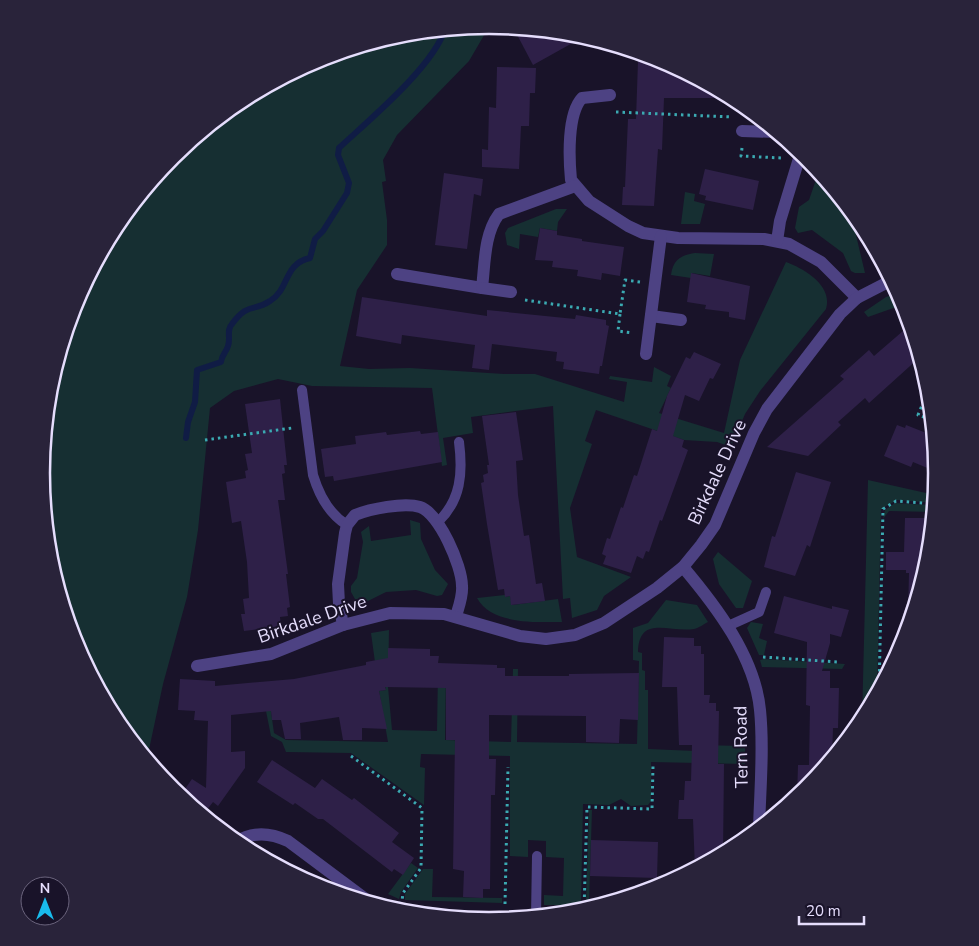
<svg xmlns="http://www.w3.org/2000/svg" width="979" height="946" font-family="'Nunito Sans',sans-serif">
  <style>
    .green { fill: #162f32 }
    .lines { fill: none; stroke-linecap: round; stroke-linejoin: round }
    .stream { stroke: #101c45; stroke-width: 6 }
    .building { fill: #2e2048 }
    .path { stroke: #3baab2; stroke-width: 3; stroke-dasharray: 2.5 4; stroke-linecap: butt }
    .lane { stroke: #4d4283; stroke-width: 10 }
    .street { stroke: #4d4283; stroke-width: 12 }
    .labels { text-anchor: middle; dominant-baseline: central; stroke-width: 4; stroke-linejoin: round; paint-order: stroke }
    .street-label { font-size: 18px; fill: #e5ddfc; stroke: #191329 }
    .rim { fill: none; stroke: #e5ddfc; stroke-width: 2.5 }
  </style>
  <rect width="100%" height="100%" fill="#191329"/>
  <!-- green -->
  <g class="green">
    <path d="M490 25 469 61 397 135 383 160 386 181 382 182 387 220V245L357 290 340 366 369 369 410 368 504 374H535L624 402 627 382 609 379 610 376 652 382 654 367 671 376 667 386 671 388 659 413 724 433 740 360 786 262C805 269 833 286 826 309L760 391 745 414 731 447 717 442 684 440 596 410 585 441 592 444 570 508 577 557 631 577 604 596 597 610 572 618 570 598 563 599 553 406 471 417 473 433 443 438 447 465 442 466 432 388 312 386 278 379 234 391 210 408 198 530 187 597 163 684 147 759 117 722 76 644 50 560 42 473 50 385 76 301 117 224 173 156 241 100 318 59 402 34Z"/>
    <polygon points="819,171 850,210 865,273 855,273 851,271 843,253 812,230 798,233 795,228 799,207 809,200"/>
    <polygon points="685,192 695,194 694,201 705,204 700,224 681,224"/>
    <polygon points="556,209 567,209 558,222 557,231 540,228 538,237 520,234 519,249 507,245 505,233 508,228"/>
    <path d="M695 253 714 254 710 276 692 273 691 278 671 275C673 260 681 255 695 253Z"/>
    <polygon points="899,293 905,308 902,305 868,317 864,312 886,297"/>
    <polygon points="868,480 935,495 935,503 897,500 881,509 877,694 862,721"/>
    <polygon points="895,503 931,505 934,507 934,512 889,511 883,519 885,510"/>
    <polygon points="410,520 420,523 421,539 435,570 448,584 442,595 437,596 416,590 386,592 366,602 355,599 351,592 351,586 357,578 363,542 361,532 369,526 371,541 411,535"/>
    <polygon points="718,552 752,581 743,608 736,608 719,584 713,559"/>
    <path d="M505 595V597L510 596 512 605 558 599 562 622C536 622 492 625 477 598Z"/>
    <path d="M666 600 697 605 708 622C704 624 699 628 694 629 670 633 639 614 638 652L642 653V670L645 671V690H648V749L695 751 696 745 745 746V764L651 762V801L648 805 631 806 621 799 609 805 583 804 581 905H544V895L563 896 564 858 546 857V841L528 840V857L510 856V756L421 754 420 767 425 768 424 805 351 753 286 752 282 742 271 736 266 711 268 690 274 733 286 740 388 742 379 691 386 690 384 683 378 684 371 633 389 630 388 687 392 730 437 731 438 671H446L445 740 511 742 513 669H518L517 742 637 744 639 661 633 660V628L648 623Z"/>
    <polygon points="751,622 763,624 759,638 767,641 764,655 759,655 747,628"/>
    <polygon points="764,659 845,664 842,669 762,667 760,660"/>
    <polygon points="589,810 592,810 589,903 586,904"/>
    <polygon points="411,863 418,868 401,892 399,899 388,894"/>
    <polygon points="423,869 433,869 432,897 502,898 502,903 405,900 405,894"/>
  </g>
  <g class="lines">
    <!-- stream -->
    <path class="stream" d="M186 438 188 422 195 402 197 370 221 362C222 354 226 353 228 346 231 339 226 330 232 324 248 302 254 312 270 301 290 289 283 264 310 258L315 239 323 231 347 193 349 183 338 155 339 148C369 120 433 67 445 29"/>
  </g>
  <!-- building -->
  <g class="building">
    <polygon points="513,27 577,34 585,36 533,65"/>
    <polygon points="638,61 667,62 734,98 664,98 662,150 658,149 654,206 622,205 623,187 625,187 628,119 636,119"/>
    <polygon points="497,67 536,68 535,93 530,93 529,126 521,126 519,169 482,167 482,149 488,150 489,107 496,108"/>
    <polygon points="705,169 759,181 753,210 705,200 706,196 699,194"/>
    <polygon points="444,173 483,179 481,196 474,194 467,249 435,245"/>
    <polygon points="540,228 557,231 557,235 582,239 582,241 624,247 620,276 602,273 601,280 577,276 578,270 552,267 553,261 535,260"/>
    <polygon points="691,273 750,286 745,320 729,317 729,312 705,309 706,305 687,302"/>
    <polygon points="362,297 487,316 487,310 575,319 576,315 606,320 606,325 609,326 602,366 600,366 599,374 563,369 564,362 556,361 557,352 492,344 489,370 472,368 475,345 402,335 401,344 356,336"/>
    <polygon points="903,331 912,331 920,357 869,403 865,398 838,422 841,425 808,456 767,447 844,379 840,376 869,350 874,356"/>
    <polygon points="694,352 721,364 713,379 710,378 699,401 685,395 673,436 684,440 682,447 688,450 662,521 660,520 649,552 646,551 643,559 637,556 631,573 603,564 606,556 602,554 607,538 610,539 621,507 623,508 634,475 637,476 652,429 657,431 667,396 686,357 690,359"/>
    <polygon points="280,399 287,465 284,465 285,473 282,474 285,500 278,500 288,574 286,574 290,607 287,608 288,616 280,617 281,626 244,631 241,614 245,614 243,599 249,598 247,562 241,521 232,523 226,482 246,478 245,471 248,470 245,454 252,453 245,404"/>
    <polygon points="516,412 523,460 516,461 518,495 524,536 529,535 536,584 542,583 545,601 511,605 510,596 505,597 504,589 498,590 487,524 481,483 484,482 483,475 488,473 487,465 489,465 482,416"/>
    <polygon points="897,425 905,428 906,425 934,436 937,472 913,462 911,467 884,456"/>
    <polygon points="420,431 421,434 438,432 442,462 334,481 333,476 325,477 321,449 356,444 355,436 386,432 387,435"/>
    <polygon points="796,472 831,482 810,547 807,545 795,576 764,567 772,536 775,537"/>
    <polygon points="905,518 925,518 925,529 932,529 929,561 913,613 908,612 909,573 906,573 906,570 886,570 886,552 904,552"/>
    <polygon points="784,596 832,609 832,606 849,610 841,637 830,634 830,643 822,671 830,671 830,688 839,688 838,728 833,728 832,758 806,790 797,798 798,765 809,765 810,706 806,705 807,642 774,633"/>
    <polygon points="664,637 694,638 694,646 701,646 701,654 704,654 704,695 710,695 709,703 716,703 716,711 719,711 718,764 724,764 723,854 695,869 693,819 678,819 679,800 684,800 685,781 691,781 692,745 679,745 677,687 662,687"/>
    <polygon points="388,648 430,649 430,656 439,656 438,663 497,665 497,668 505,668 505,676 569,676 569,674 639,673 638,720 620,719 619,743 586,742 586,716 489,715 489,759 496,759 495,795 491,795 490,889 483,889 483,898 463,897 464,871 453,869 455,740 446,740 446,688 385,687 386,690 379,691 387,729 362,728 362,740 343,740 339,717 300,723 301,739 285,739 281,720 272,720 271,711 231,715 231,752 245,751 245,768 218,806 213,802 203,815 180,796 192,779 206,788 208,721 194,720 195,711 178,710 180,679 215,681 215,686 294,679 366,665 366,662 388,658"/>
    <polygon points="272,760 315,788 322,779 352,800 354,798 399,833 392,842 414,858 403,875 394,869 392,872 323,819 318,819 295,803 293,805 257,782"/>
    <polygon points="591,840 658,842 657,878 590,876"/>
  </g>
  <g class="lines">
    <!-- path -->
    <g class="path">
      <polyline points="616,112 732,117"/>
      <polyline points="742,148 741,156 781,158"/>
      <polyline points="525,300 620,314 625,280 640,282"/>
      <polyline points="620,314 618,331 633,333"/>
      <polyline points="929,389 918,415 932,420"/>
      <polyline points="205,440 292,428"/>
      <polyline points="763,657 838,662"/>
      <polyline points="879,691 883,509 896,501 934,504"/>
      <polyline points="351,756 422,808 421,868 403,893 402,901 396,911"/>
      <polyline points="505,904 508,767"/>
      <polyline points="584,910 587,807 652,809 653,766"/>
    </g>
    <!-- lane -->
    <g class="lane">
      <path d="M302 390 313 475C319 495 329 514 347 525"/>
      <path d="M438 522C461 500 463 473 459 442"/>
      <polyline points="728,626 759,612 766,592"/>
      <polyline points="536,916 537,856"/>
    </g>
    <!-- street -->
    <g class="street">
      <path d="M610 95 582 98C567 114 569 159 571 180L589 201 628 226 643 233 678 238 764 239 789 244 821 262 857 298"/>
      <polyline points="742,131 777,132"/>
      <polyline points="777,241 780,221 801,152"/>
      <path d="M397 274 482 288C485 263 484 234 499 214L575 186"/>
      <polyline points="482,288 511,292"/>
      <polyline points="651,316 681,320"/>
      <polyline points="646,354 661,236"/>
      <path d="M683 567C716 606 755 657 760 710 764 749 760 790 759 829"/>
      <path d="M343 625 339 604 338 584 345 533 347 525 355 515C370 509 404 502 420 507 439 513 462 566 462 586 463 596 459 606 456 616"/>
      <polyline points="197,666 271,654 343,625 390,613 444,614 520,636 546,639 575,635 604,623 657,588 683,567 701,545 715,525 754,433 767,409 840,314 857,298 892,280"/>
      <path d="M236 842C253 831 271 833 288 841L371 903"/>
      <polyline points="452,917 514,919"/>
    </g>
  </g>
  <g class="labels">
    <!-- street labels -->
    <g class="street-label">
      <text transform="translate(717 472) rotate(-65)">Birkdale Drive</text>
      <text transform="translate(312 619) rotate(-19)">Birkdale Drive</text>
      <text transform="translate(741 747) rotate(-91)">Tern Road</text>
    </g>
  </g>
  <!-- crop -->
  <path d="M0 0H979V946H0ZM50 473a439 439 0 1 1 878 0a439 439 0 1 1-878 0Z" fill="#29233a" fill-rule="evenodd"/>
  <path class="rim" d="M50 473a439 439 0 1 1 878 0a439 439 0 1 1-878 0Z"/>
  <!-- north arrow -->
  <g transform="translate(45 901)"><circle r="24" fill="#191329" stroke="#6b647d"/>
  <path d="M0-4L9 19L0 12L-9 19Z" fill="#19bbec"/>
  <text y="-8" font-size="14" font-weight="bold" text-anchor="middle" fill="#e5ddfc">N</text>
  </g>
  <!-- scale -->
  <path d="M799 916v8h65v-8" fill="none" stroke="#e5ddfc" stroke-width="2.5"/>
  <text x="806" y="916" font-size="15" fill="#e5ddfc" stroke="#191329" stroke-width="4" paint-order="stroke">20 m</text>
</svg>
